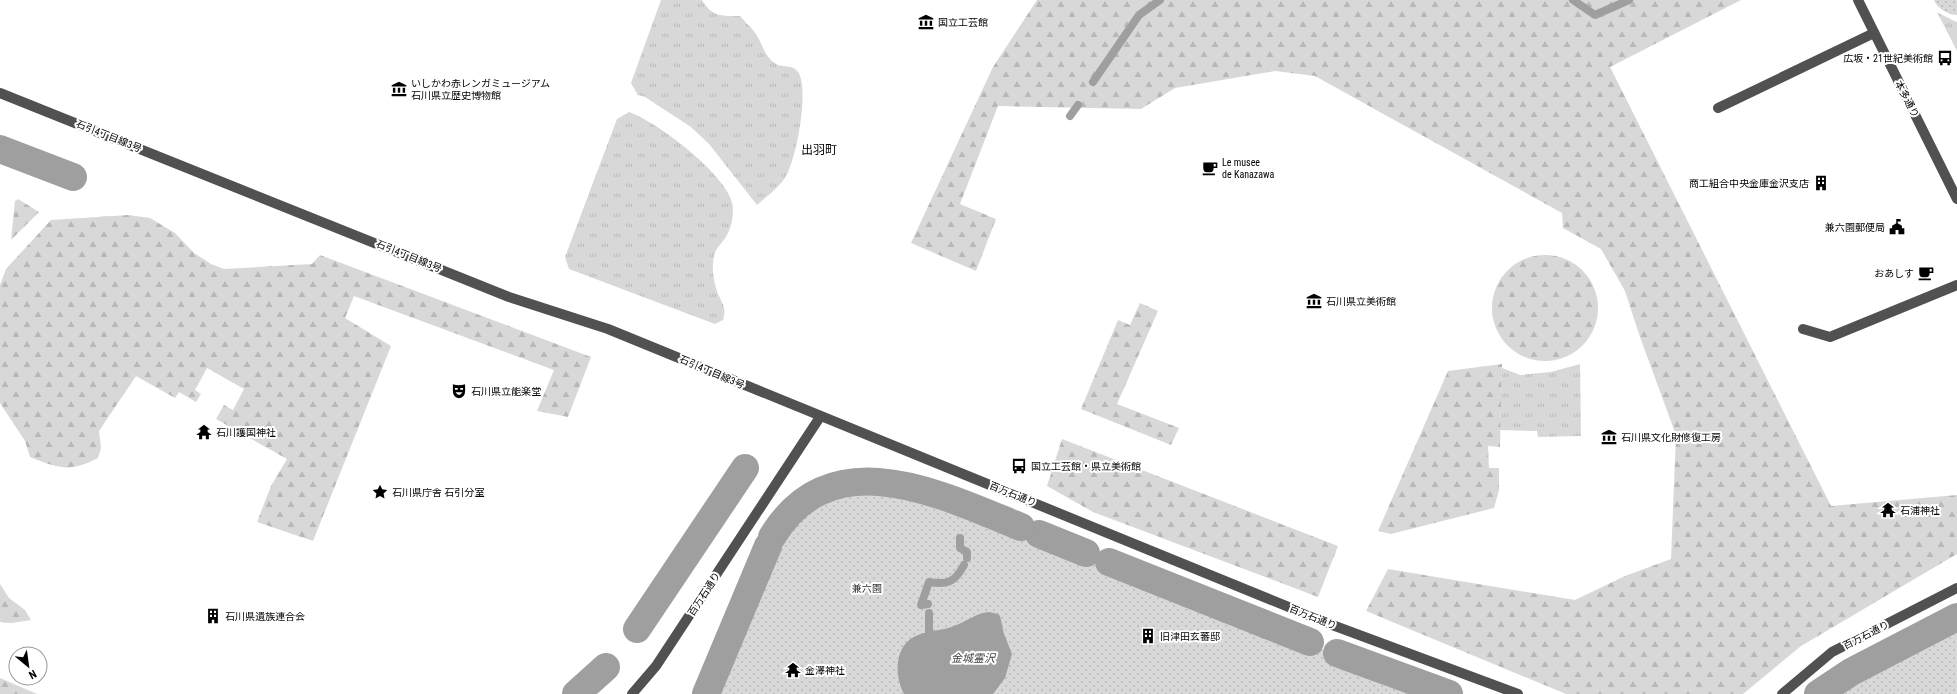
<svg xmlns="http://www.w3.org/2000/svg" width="1957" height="694" font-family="'Roboto Condensed','Noto Sans JP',sans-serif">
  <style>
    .grass { fill: url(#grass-tufts) }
    .forest { fill: url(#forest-firs) }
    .park { fill: url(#park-dots) }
    .water { fill: #9f9f9f }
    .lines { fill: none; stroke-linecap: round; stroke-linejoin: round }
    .stream { stroke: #9f9f9f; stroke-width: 8 }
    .canal { stroke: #9f9f9f; stroke-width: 28 }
    .minor { stroke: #515151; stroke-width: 10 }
    .labels { text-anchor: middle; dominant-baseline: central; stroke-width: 4; stroke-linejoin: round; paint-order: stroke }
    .poi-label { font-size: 10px; fill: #000; stroke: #fff; text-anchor: start }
    .street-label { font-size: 10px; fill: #000; stroke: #fff }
    .park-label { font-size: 10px; fill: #2f2f2f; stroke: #fff }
    .water-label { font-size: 11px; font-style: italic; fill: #404040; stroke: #fff }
    .quarter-label { font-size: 12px; fill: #000; stroke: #fff }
  </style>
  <defs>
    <pattern id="grass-tufts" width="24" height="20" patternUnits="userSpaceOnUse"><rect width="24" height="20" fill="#d8d8d8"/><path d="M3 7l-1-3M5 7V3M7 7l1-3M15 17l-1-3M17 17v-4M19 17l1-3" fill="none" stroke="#b8b8b8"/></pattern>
    <pattern id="forest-firs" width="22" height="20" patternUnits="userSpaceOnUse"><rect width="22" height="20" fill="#d8d8d8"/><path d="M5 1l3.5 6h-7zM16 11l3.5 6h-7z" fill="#b8b8b8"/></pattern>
    <pattern id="park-dots" width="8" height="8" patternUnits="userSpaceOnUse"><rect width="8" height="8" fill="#d8d8d8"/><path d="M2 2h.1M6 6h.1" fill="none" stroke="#b8b8b8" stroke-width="1.8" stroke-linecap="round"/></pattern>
  </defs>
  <rect width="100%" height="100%" fill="#fff"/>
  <!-- grass -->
  <g class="grass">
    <path d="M661 0H702C712 17 722 16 740 16 745 22 752 28 756 34 763 45 764 56 776 64 783 68 793 64 798 72 810 88 796 162 785 178 778 188 766 197 757 205L709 144 691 127 645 97 638 95 631 83Z"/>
    <polygon points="1937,12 1954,21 1957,22 1957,51"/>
    <path d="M629 112C656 121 734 179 733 209 733 217 732 225 728 233 721 247 714 246 713 264 712 273 715 286 718 294 720 299 723 303 724 308 725 311 724 316 723 320L715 324 569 269 565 257 617 119Z"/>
    <polygon points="1580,364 1581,436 1538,437 1537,431 1500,430 1502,368 1520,375 1551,372"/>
  </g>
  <!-- forest -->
  <g class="forest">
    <polygon points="1037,0 1741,0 1610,67 1831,506 1957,495 1957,554 1801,646 1743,694 1566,694 1366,611 1388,569 1575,600 1625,576 1671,559 1676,435 1640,337 1625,291 1601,249 1563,228 1562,213 1315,76 1275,71 1175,88 1141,109 998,106 960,204 996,219 976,271 911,243 993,67"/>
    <polygon points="18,199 39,212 11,240 15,201"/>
    <path d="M128 215 150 218 175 233 194 253 211 264 224 269 312 264 320 255 591 357 568 417 537 411 554 370 354 296 345 318 391 346 313 541 257 522 271 486 287 459 216 419 224 405 233 410 244 389 207 368 195 390 201 394 196 402 179 392 175 398 136 376 99 431 101 448 98 458C69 473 58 468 30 457L25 441 0 403V285L6 269 51 220Z"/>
    <circle cx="1545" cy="308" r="53"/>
    <polygon points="1140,303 1158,311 1117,404 1179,428 1171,445 1081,409 1118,320 1130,325"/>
    <polygon points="1502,364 1500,447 1488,446 1489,468 1499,468 1499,490 1494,508 1391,534 1378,531 1448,371"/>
    <polygon points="1062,439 1338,546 1318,597 1093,512 1047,486"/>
    <polygon points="0,584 9,598 25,610 31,620 12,623 0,622"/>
    <polygon points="0,678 37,694 0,694"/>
  </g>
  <!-- park -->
  <g class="park">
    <path d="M1934 0H1957V15C1948 15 1937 8 1934 0Z"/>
    <path d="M866 482 904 487 941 497 1323 650 1443 694H707L775 534C799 500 825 484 866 482Z"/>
    <polygon points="1957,619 1957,694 1821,694 1852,673"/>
  </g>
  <!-- water -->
  <path class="water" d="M989 612 998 614 1000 616 1004 634 1012 654 1005 678 993 694H904C894 675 894 644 918 635 929 630 943 631 954 626 966 622 976 613 989 612Z"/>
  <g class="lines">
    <!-- stream -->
    <g class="stream">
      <polyline points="1573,0 1595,15 1629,0"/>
      <polyline points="1093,82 1139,15 1160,0"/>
      <polyline points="1070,116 1078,105"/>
      <polyline points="960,538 960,548 967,552 967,558"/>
      <path d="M928 604 921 605 929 582C948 585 955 582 964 565"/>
      <polyline points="929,613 929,633"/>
    </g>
    <!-- canal -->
    <g class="canal">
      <polyline points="0,149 73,177"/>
      <polyline points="1039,534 1086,553"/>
      <path d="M772 537C831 439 940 494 1021 527"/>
      <polyline points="1109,562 1310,642"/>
      <polyline points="637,629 745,468"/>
      <polyline points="1337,653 1449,694"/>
      <polyline points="576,694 606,667"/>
      <polyline points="706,694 768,546"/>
      <polyline points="1818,694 1851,672 1957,617"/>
    </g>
    <!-- minor -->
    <g class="minor">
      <polyline points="1858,0 1957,199"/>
      <polyline points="0,93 509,297 608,329 1335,626 1518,694"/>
      <polyline points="1718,108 1874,33"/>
      <polyline points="1803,329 1830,337 1957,285"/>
      <polyline points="632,694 656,666 820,417"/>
      <polyline points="1782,694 1832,652 1957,588"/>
    </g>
  </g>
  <!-- icons -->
  <defs>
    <symbol id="museum-bare" viewBox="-9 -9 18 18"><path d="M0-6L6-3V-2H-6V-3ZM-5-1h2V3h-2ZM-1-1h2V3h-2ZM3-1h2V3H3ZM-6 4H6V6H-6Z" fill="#000" stroke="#fff" stroke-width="2.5" paint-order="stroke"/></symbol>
    <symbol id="bus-bare" viewBox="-9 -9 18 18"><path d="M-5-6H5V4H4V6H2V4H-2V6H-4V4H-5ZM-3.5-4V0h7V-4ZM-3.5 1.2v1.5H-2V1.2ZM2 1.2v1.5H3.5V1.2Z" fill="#000" stroke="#fff" stroke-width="2.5" paint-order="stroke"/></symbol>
    <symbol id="cafe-bare" viewBox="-9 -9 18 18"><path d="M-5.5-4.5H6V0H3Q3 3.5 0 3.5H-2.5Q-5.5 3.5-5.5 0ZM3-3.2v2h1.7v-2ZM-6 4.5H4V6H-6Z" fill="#000" stroke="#fff" stroke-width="2.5" paint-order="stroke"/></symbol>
    <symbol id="building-bare" viewBox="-9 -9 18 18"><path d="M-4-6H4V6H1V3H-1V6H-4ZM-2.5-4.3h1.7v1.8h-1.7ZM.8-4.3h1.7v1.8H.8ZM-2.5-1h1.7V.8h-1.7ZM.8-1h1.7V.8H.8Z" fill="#000" stroke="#fff" stroke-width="2.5" paint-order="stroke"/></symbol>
    <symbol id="civic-bare" viewBox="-9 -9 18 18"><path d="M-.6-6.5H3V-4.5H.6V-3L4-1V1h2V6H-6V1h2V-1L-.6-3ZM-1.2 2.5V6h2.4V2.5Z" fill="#000" stroke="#fff" stroke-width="2.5" paint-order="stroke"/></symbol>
    <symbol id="theatre-bare" viewBox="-9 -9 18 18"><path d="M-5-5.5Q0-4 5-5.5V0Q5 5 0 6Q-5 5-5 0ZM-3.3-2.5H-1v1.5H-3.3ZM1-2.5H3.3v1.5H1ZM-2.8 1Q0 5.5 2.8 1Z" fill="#000" stroke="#fff" stroke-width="2.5" paint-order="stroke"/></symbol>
    <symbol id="temple-bare" viewBox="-9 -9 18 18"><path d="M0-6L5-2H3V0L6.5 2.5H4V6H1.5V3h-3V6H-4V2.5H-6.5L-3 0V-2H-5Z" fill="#000" stroke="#fff" stroke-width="2.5" paint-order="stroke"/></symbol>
    <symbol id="sight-bare" viewBox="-9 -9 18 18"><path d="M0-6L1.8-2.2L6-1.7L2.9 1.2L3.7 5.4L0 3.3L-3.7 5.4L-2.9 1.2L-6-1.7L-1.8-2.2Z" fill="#000" stroke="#fff" stroke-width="2.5" paint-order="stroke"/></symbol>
  </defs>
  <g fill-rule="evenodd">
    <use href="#museum-bare" x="915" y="11" width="22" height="22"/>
    <use href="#bus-bare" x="1934" y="47" width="22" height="22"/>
    <use href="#museum-bare" x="388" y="78" width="22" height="22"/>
    <use href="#cafe-bare" x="1199" y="157" width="22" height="22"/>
    <use href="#building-bare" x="1810" y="172" width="22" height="22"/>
    <use href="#civic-bare" x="1886" y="216" width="22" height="22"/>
    <use href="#cafe-bare" x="1915" y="262" width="22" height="22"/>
    <use href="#museum-bare" x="1303" y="290" width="22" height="22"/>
    <use href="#theatre-bare" x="448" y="380" width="22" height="22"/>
    <use href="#temple-bare" x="193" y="421" width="22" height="22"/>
    <use href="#museum-bare" x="1598" y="426" width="22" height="22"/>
    <use href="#bus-bare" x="1008" y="455" width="22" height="22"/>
    <use href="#sight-bare" x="369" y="481" width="22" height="22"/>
    <use href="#temple-bare" x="1877" y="499" width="22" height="22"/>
    <use href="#building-bare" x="202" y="605" width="22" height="22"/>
    <use href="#building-bare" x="1137" y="625" width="22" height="22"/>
    <use href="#temple-bare" x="782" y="659" width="22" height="22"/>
  </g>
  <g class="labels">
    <!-- poi labels -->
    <g class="poi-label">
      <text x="938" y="22">国立工芸館</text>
      <text x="1933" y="58" text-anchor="end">広坂・21世紀美術館</text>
      <text x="411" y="83">いしかわ赤レンガミュージアム<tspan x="411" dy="12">石川県立歴史博物館</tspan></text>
      <text x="1222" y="162">Le musee<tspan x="1222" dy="12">de Kanazawa</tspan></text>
      <text x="1809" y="183" text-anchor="end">商工組合中央金庫金沢支店</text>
      <text x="1885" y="227" text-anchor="end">兼六園郵便局</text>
      <text x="1914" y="273" text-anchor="end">おあしす</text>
      <text x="1326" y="301">石川県立美術館</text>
      <text x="471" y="391">石川県立能楽堂</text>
      <text x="216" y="432">石川護国神社</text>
      <text x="1621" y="437">石川県文化財修復工房</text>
      <text x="1031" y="466">国立工芸館・県立美術館</text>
      <text x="392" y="492">石川県庁舎 石引分室</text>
      <text x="1900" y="510">石浦神社</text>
      <text x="225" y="616">石川県遺族連合会</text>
      <text x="1160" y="636">旧津田玄蕃邸</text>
      <text x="805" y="670">金澤神社</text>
    </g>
    <!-- street labels -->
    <g class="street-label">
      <text transform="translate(1907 99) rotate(63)">本多通り</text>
      <text transform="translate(109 136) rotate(22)">石引4丁目線3号</text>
      <text transform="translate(409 256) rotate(22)">石引4丁目線3号</text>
      <text transform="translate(712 372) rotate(23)">石引4丁目線3号</text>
      <text transform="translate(1013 494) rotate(22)">百万石通り</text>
      <text transform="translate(704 594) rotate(-57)">百万石通り</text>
      <text transform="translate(1313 617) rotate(22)">百万石通り</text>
      <text transform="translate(1866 635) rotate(-27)">百万石通り</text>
    </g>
    <!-- park labels -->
    <g class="park-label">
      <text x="867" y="588">兼六園</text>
    </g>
    <!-- water labels -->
    <g class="water-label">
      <text x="973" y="658">金城霊沢</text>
    </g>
    <!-- quarter labels -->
    <g class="quarter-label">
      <text x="819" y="150">出羽町</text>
    </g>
  </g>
  <!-- north arrow -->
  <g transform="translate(28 666) rotate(151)"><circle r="19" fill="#ffffff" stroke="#999999"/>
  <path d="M0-3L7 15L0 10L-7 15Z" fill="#000000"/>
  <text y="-6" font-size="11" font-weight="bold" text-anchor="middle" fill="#000000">N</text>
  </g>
</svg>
